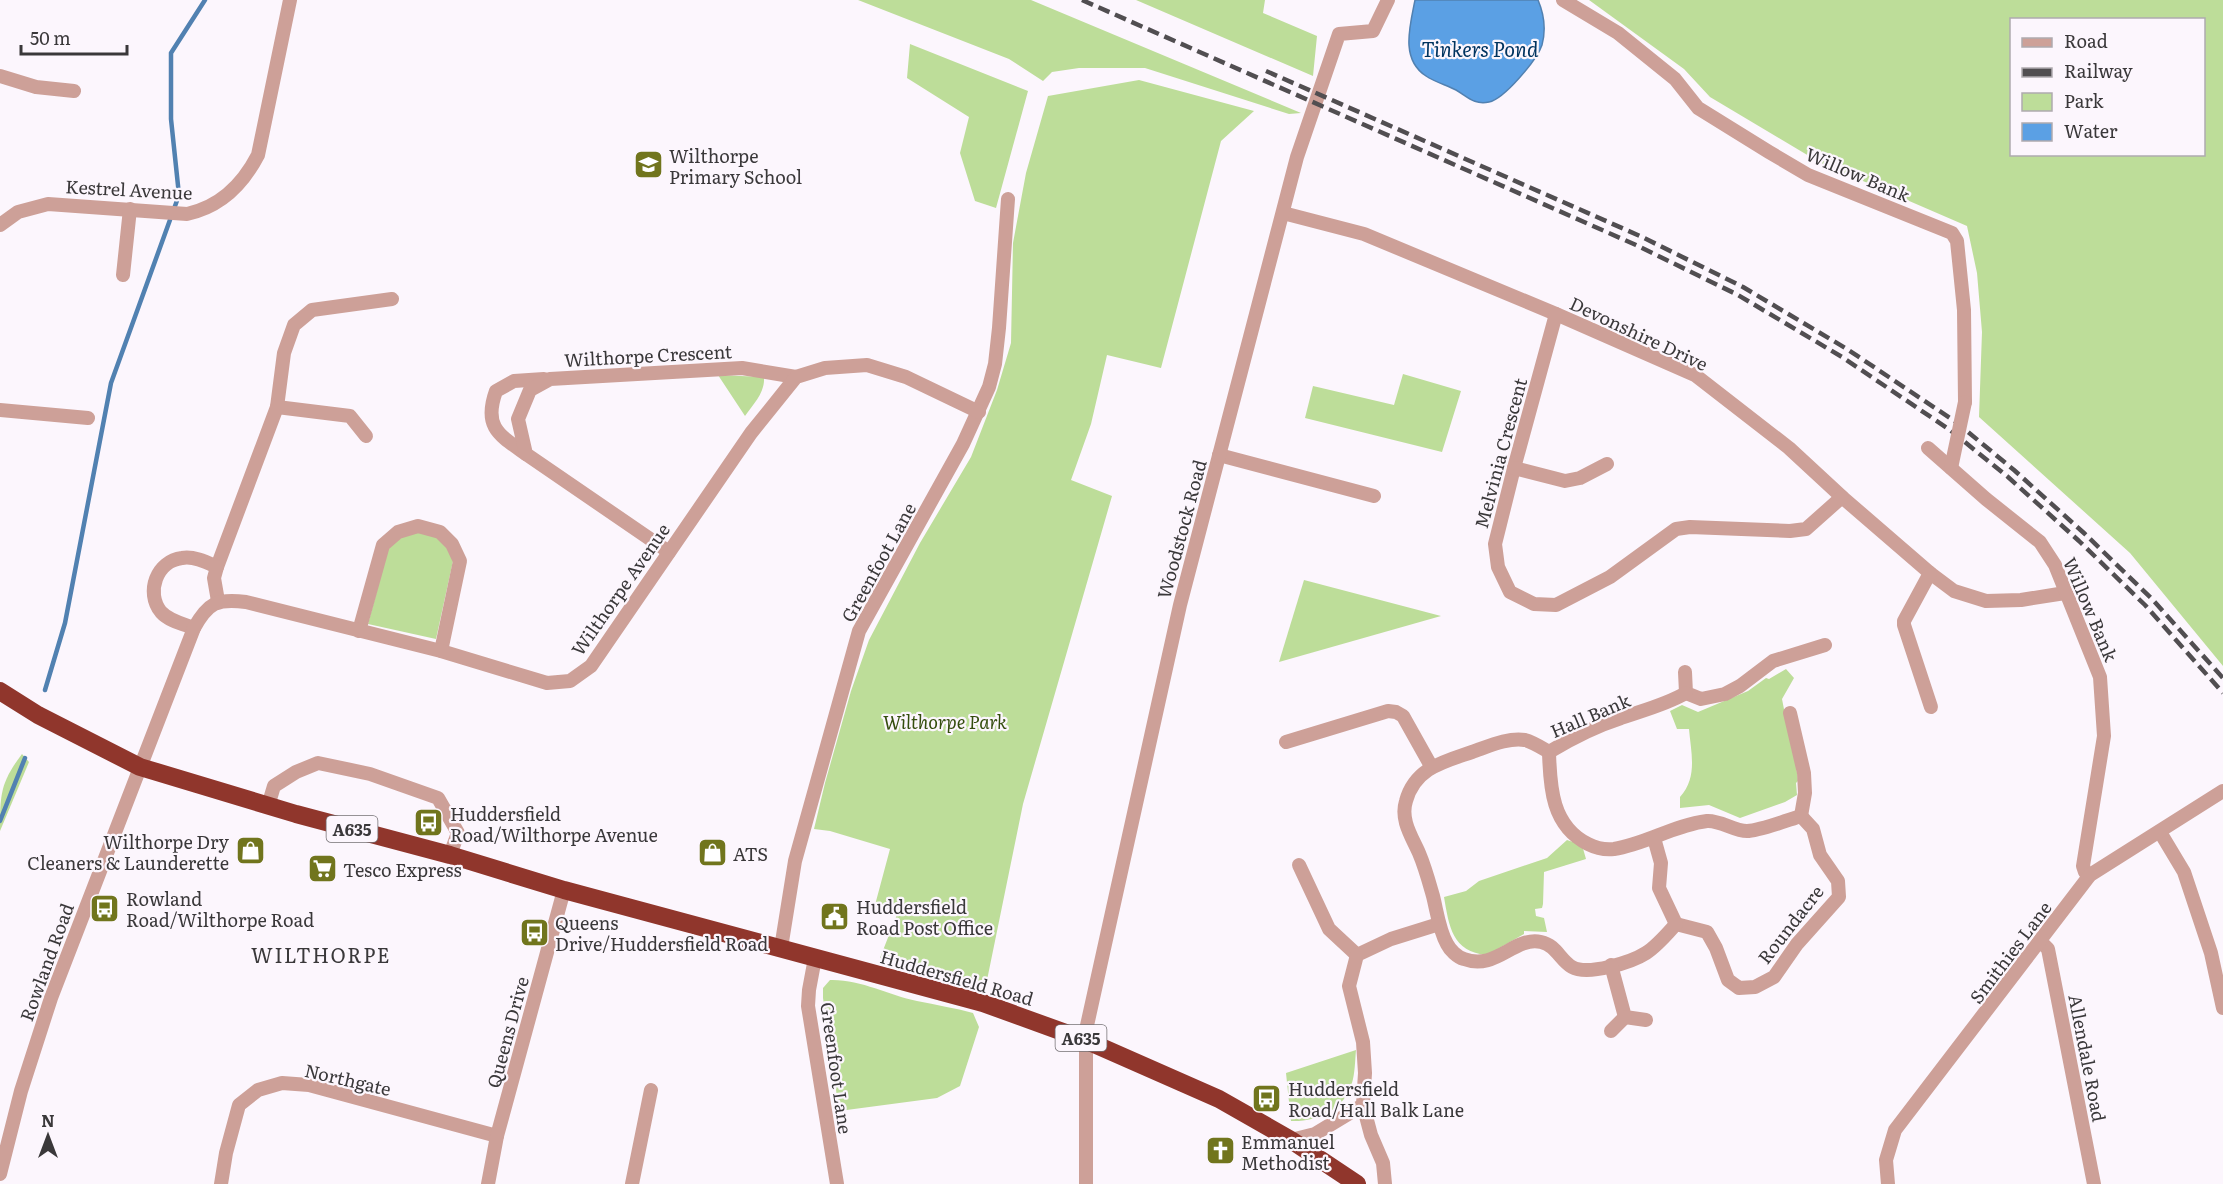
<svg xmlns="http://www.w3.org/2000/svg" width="2223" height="1184" font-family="Literata,serif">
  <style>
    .green { fill: #bddd99; fill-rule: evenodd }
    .water { fill: #5ba0e4; stroke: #5181b1; stroke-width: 1.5 }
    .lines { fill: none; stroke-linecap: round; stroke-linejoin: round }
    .stream { stroke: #5181b1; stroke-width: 4.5 }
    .minor { stroke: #cda098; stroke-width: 14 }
    .highway { stroke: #90362c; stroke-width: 18 }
    .rail { stroke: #514e51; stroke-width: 4.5; stroke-dasharray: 12 6; stroke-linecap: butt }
    .minor-bridge { stroke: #cda098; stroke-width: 14 }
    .labels { text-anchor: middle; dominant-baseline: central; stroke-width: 4.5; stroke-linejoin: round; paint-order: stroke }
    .shield { fill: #fcf6fd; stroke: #747174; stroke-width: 1.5 }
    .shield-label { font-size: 16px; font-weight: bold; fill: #3a383a }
    .poi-label { font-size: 18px; fill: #3a383a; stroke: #fcf6fd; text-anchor: start }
    .street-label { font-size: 18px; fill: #3a383a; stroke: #fcf6fd }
    .park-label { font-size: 18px; font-style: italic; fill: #344d0d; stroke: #fcf6fd }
    .water-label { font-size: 20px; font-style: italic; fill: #003460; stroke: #fcf6fd }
    .neighbourhood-label { font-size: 20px; letter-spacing: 1.5px; fill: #3a383a; stroke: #fcf6fd }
  </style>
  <rect width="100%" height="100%" fill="#fcf6fd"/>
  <!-- green -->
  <g class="green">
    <polygon points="858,0 1031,0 1301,113 1289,114 1145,68 1079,68 1052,72 1043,81 1009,59"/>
    <polygon points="1136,0 1265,0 1263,13 1317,36 1313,76"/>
    <path d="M1589 0H2223V666L2130 553 1979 417 1982 332 1977 273 1967 226 1819 162 1710 97 1684 69ZM2012 20H2204V154H2012Z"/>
    <polygon points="910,44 1028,91 996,208 975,201 960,153 969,117 907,78"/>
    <polygon points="1139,80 1254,111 1221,141 1161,368 1107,355 1091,424 1071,480 1112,496 1023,804 986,985 880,958 898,912 875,905 890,849 830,831 814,829 825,783 851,691 869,640 920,543 971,457 997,390 1011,343 1013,243 1026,173 1048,96"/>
    <polygon points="1403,374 1461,391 1442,452 1305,418 1313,386 1394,405"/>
    <path d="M718 375 764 377C765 393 754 403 745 416Z"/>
    <polygon points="416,531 435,535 448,546 453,561 436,639 368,624 388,549 399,539"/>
    <polygon points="1304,580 1441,616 1279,662"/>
    <path d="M1786 669 1794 678 1782 699 1792 750 1795 757 1798 781 1796 783 1797 795 1785 802 1740 818 1709 805 1680 808V797C1698 777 1691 753 1689 729H1677L1670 711 1682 705 1698 712 1748 691 1766 678 1769 679Z"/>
    <path d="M22 754 29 762 0 831C0 795 0 783 22 754Z"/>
    <path d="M1567 840 1582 845 1586 859 1544 872 1543 904 1542 908 1535 909 1536 916 1544 918 1547 932 1524 931V934L1487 955C1452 952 1449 926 1444 897L1466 891 1479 881 1547 858Z"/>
    <path d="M830 980C860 979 888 995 917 1001 936 1005 955 1008 973 1013L979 1027 960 1086 937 1098 839 1111 823 998V988Z"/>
    <path d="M1356 1050C1355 1061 1355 1073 1352 1083 1344 1110 1317 1122 1291 1121L1286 1073Z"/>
  </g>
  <!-- water -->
  <path class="water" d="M1415 0H1538C1544 14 1546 30 1542 45 1537 60 1504 99 1489 102 1474 105 1468 97 1456 90 1446 85 1435 82 1426 76 1400 59 1410 26 1415 0Z"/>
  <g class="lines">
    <!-- stream -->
    <g class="stream">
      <polyline points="45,690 65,623 111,383 179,195 171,119 171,53 205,0"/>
      <polyline points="0,821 25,758"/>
    </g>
    <!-- minor -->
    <g class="minor">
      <polyline points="1563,0 1618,33 1675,79 1698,108 1769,152 1808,175 1952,233 1957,241 1964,310 1965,402"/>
      <polyline points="0,76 36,87 74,91"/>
      <polyline points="1283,213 1364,234 1556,314 1695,375 1789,448 1842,497 1930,573 1954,591 1986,601 2021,600 2065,593"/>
      <path d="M0 225 18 212 48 204 187 214C220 207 243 184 258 155L290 0"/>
      <polyline points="123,275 130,209"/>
      <polyline points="1556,314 1514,468 1495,544 1498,567 1510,592 1534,604 1556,605 1610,577 1676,529 1690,527 1790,531 1806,529 1842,497"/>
      <polyline points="277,407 350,416 366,436"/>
      <polyline points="0,410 88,418"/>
      <polyline points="1928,448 1986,499 2040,542 2055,565 2100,677 2104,736 2083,866 2085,872 2090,875"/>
      <path d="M526 454C499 435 483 427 496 391L514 381 544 379"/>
      <polyline points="1219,455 1374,496"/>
      <polyline points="1514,468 1565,481 1580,478 1607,464"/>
      <polyline points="669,552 526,454 518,419 530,390 550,379 742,368 796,377"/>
      <polyline points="217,567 277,407 284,353 294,325 312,310 392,299"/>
      <polyline points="1930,573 1904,621 1904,625 1931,707"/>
      <path d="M194 628C183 624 169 621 161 612 145 592 157 561 182 558 194 556 206 562 217 567L214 578 218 601"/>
      <polyline points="359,631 383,545 398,532 418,526 440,532 452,544 460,561 441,651"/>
      <polyline points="1685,672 1686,693 1701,699 1725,694 1740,686 1773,661 1825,645"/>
      <polyline points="1790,713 1804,773 1805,793 1801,816"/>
      <polyline points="1286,742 1388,711 1396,712 1403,716 1431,766"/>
      <path d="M1549 752C1550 788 1552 826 1588 844 1596 848 1605 850 1614 849 1646 844 1674 825 1707 821 1720 820 1734 831 1747 831 1759 831 1788 820 1801 816L1813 829 1820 855 1838 881 1839 897 1797 944 1774 977 1755 987 1739 988 1728 980 1716 948 1707 932 1676 924"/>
      <path d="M1549 752C1542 748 1533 742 1525 740 1508 737 1487 747 1472 752 1443 762 1415 768 1406 801 1400 820 1412 837 1419 853 1425 867 1429 882 1433 896 1437 912 1439 930 1447 944 1450 950 1457 957 1464 959 1496 971 1514 936 1541 942 1556 945 1560 960 1572 967 1588 976 1632 962 1646 953 1657 946 1667 934 1676 924"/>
      <path d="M1549 752C1572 738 1596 726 1621 718 1644 710 1665 705 1686 693"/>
      <polyline points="268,806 274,786 296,772 318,763 370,774 438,798 458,833 450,855"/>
      <polyline points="2160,832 2184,872 2211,953 2223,1008"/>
      <polyline points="1654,838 1661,863 1659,888 1676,924"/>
      <polyline points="1299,865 1329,929 1357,955"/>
      <polyline points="2041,942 2048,949 2094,1184"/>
      <polyline points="781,948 795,861 859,631 963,444 989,387 995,364 999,328 1008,199"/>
      <polyline points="815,958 809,990 808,1006 837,1184"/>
      <polyline points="1611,965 1625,1017 1646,1020"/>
      <polyline points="1611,1031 1625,1017"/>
      <polyline points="1291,1140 1315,1134 1363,1105"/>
      <path d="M0 1174 21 1091 51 998 194 628C208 603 217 598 246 602L441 651 547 683 570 681 591 666 751 433 796 377 825 368 867 365 906 377 979 412"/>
      <polyline points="221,1184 226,1153 239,1105 258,1090 282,1083 309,1085 497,1136"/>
      <polyline points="488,1184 497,1136 564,890"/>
      <polyline points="632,1184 651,1090"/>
      <polyline points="1086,1184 1086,1030 1180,605 1297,157 1339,34 1373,31 1388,0"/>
      <polyline points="1385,1184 1383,1163 1371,1135 1363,1105 1365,1073 1363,1042 1349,986 1357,955 1391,939 1439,924"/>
      <polyline points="1888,1184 1886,1160 1895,1130 2090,875 2223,791"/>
    </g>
    <!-- highway -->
    <polyline class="highway" points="0,691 38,715 140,767 296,814 450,855 564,890 983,1003 1085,1040 1219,1099 1291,1140 1357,1184"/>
    <!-- rail -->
    <g class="rail">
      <polyline points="1082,0 1636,245 1738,295 1842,357 1950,430 2008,477 2079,541 2145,605 2223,693"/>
      <polyline points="1266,71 1640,236 1743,287 1847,349 1956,422 2014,470 2085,534 2152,599 2223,678"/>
    </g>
    <!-- minor-bridge -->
    <polyline class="minor-bridge" points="1951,468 1965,402"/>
  </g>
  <!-- icons -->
  <defs>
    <symbol id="school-square" viewBox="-11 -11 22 22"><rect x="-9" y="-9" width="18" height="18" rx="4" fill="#71751d" stroke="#fcf6fd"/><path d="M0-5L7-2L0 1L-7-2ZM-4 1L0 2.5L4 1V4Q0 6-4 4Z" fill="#fff"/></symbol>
    <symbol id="bus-square" viewBox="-11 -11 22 22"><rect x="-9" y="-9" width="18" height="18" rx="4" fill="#71751d" stroke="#fcf6fd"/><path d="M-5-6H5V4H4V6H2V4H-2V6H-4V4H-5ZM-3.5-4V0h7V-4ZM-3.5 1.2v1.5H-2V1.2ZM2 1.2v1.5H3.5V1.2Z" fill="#fff"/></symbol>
    <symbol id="shop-square" viewBox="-11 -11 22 22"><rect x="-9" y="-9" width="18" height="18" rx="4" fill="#71751d" stroke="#fcf6fd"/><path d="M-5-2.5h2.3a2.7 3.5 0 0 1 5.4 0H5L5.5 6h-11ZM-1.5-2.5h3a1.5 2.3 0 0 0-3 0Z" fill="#fff"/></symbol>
    <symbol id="supermarket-square" viewBox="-11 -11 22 22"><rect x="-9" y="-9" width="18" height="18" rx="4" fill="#71751d" stroke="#fcf6fd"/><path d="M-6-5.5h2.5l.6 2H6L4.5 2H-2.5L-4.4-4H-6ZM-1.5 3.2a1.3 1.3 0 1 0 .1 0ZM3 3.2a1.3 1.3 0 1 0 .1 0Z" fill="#fff"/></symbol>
    <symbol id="civic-square" viewBox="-11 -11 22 22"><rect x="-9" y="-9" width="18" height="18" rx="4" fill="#71751d" stroke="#fcf6fd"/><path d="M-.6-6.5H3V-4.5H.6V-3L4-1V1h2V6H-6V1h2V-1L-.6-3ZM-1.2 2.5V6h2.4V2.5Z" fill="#fff"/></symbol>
    <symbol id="church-square" viewBox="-11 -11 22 22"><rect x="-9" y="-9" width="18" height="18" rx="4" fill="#71751d" stroke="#fcf6fd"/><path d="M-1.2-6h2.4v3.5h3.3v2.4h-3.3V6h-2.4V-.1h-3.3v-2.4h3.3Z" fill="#fff"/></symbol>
  </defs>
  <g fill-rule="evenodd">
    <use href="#school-square" x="632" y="148" width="33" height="33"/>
    <use href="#bus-square" x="412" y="806" width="33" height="33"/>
    <use href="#shop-square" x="234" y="834" width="33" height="33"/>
    <use href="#shop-square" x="696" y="836" width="33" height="33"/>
    <use href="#supermarket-square" x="306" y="852" width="33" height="33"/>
    <use href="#bus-square" x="88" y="892" width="33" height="33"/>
    <use href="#civic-square" x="818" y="900" width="33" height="33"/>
    <use href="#bus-square" x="518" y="916" width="33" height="33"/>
    <use href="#bus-square" x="1250" y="1082" width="33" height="33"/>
    <use href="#church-square" x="1204" y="1134" width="33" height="33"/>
  </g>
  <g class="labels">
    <!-- shield labels -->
    <g class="shield">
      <rect x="326.5" y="816" width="51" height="26" rx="4.5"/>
      <rect x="1055.5" y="1025" width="51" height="26" rx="4.5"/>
    </g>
    <g class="shield-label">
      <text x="352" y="829">A635</text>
      <text x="1081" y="1038">A635</text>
    </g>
    <!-- poi labels -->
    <g class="poi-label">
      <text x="669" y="155">Wilthorpe<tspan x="669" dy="21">Primary School</tspan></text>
      <text x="450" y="813">Huddersfield<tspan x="450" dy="21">Road/Wilthorpe Avenue</tspan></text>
      <text x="229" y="841" text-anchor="end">Wilthorpe Dry<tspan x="229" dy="21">Cleaners &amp; Launderette</tspan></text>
      <text x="733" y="853">ATS</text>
      <text x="343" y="869">Tesco Express</text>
      <text x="126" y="898">Rowland<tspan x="126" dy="21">Road/Wilthorpe Road</tspan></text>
      <text x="856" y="906">Huddersfield<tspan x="856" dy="21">Road Post Office</tspan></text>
      <text x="555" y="922">Queens<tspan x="555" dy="21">Drive/Huddersfield Road</tspan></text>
      <text x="1288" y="1088">Huddersfield<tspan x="1288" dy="21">Road/Hall Balk Lane</tspan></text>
      <text x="1241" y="1141">Emmanuel<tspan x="1241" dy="21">Methodist</tspan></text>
    </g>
    <!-- street labels -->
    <g class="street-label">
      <text transform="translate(1858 174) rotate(23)">Willow Bank</text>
      <text transform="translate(129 189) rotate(3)">Kestrel Avenue</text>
      <text transform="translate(1639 333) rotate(25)">Devonshire Drive</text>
      <text transform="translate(648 355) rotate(-3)">Wilthorpe Crescent</text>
      <text transform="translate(1500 453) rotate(-75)">Melvinia Crescent</text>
      <text transform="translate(1181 529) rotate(-75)">Woodstock Road</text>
      <text transform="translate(878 562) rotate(-61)">Greenfoot Lane</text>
      <text transform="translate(620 589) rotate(-55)">Wilthorpe Avenue</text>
      <text transform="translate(2091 609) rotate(67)">Willow Bank</text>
      <text transform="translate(1590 715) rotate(-23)">Hall Bank</text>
      <text transform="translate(1790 924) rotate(-52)">Roundacre</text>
      <text transform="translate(2010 952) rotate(-53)">Smithies Lane</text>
      <text transform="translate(46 962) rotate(-70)">Rowland Road</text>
      <text transform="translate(957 977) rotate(16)">Huddersfield Road</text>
      <text transform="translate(507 1032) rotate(-75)">Queens Drive</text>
      <text transform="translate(2088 1058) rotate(79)">Allendale Road</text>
      <text transform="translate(837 1068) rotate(82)">Greenfoot Lane</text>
      <text transform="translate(348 1079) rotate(13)">Northgate</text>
    </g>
    <!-- park labels -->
    <g class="park-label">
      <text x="945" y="721">Wilthorpe Park</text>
    </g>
    <!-- water labels -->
    <g class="water-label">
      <text x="1480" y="48">Tinkers Pond</text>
    </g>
    <!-- neighbourhood labels -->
    <g class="neighbourhood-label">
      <text x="321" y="954">WILTHORPE</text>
    </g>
  </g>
  <!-- legend -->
  <rect x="2010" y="18" width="195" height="138" fill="#fcf6fd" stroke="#aeaaaf" stroke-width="1.5"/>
  <rect x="2022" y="38" width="30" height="9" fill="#cda098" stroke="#aeaaaf" stroke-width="1.5"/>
  <text x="2064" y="48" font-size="18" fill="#3a383a">Road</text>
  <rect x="2022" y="68" width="30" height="9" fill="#514e51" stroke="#aeaaaf" stroke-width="1.5"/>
  <text x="2064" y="78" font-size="18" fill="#3a383a">Railway</text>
  <rect x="2022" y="93" width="30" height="18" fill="#bddd99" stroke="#aeaaaf" stroke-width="1.5"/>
  <text x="2064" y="108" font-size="18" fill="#3a383a">Park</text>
  <rect x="2022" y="123" width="30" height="18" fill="#5ba0e4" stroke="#aeaaaf" stroke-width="1.5"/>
  <text x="2064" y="138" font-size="18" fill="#3a383a">Water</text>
  <!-- north arrow -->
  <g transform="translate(48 1136)" stroke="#fcf6fd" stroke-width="4.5" paint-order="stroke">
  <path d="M0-4.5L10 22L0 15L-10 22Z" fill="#3a383a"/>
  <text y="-9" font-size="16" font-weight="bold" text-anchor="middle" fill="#3a383a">N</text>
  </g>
  <!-- scale -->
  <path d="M21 45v9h106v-9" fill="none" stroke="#3a383a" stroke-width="3"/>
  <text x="30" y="45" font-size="18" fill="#3a383a" stroke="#fcf6fd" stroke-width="4.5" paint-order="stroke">50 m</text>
</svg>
